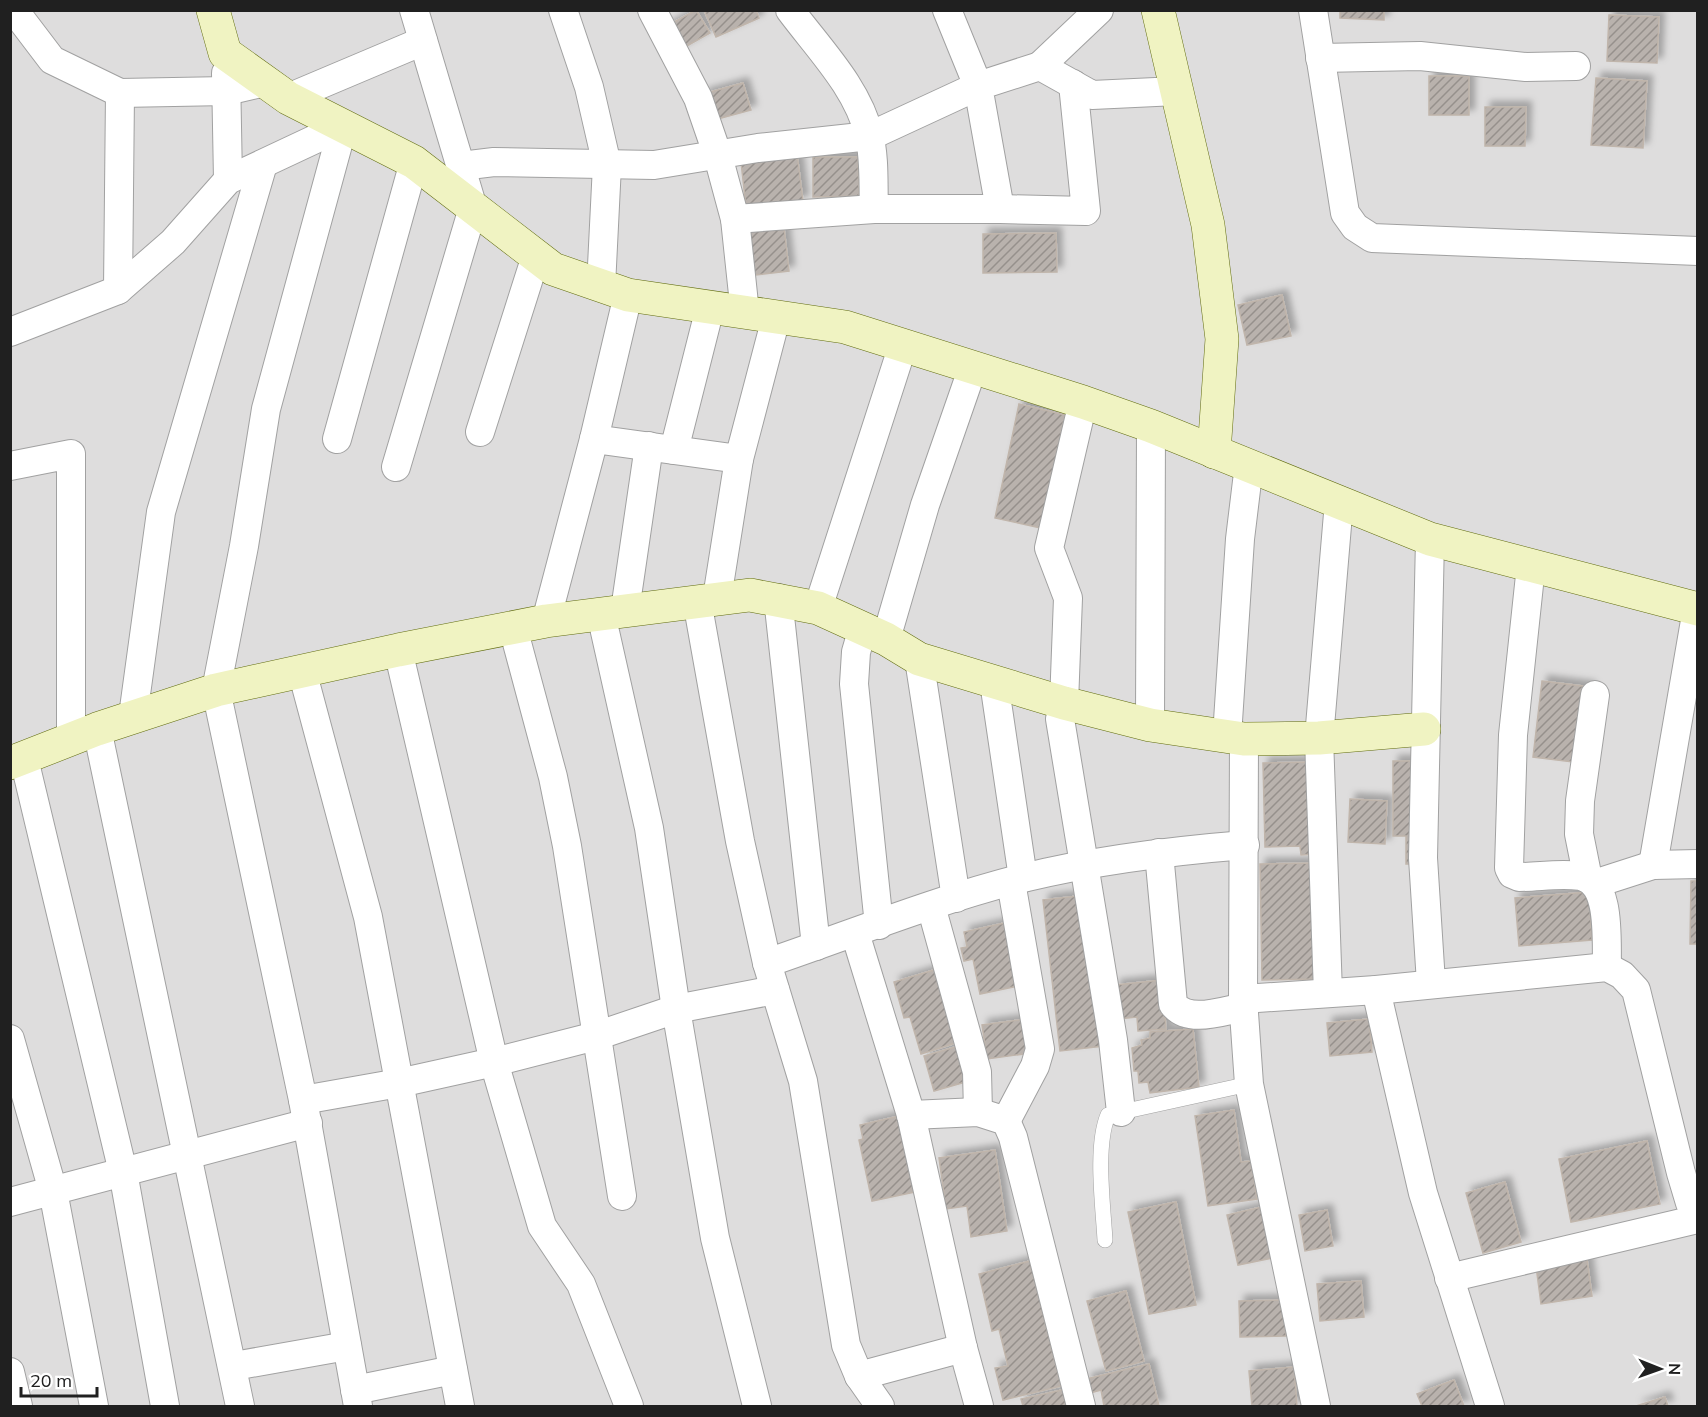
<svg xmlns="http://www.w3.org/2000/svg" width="1708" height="1417" font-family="Mulish,sans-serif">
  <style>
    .residential { fill: #dedddd }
    .building { fill: url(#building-hatch); stroke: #c0b5ab; stroke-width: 1.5; filter: url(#shadow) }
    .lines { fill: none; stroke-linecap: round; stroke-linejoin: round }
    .lane-casing { stroke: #a1a1a1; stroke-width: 16 }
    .street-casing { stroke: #a1a1a1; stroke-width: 30 }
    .secondary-casing { stroke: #626d11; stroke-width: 34 }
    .lane { stroke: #fff; stroke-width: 15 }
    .street { stroke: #fff; stroke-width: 28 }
    .secondary { stroke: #f0f3c2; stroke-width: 33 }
  </style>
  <defs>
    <pattern id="building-hatch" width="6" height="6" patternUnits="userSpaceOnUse" patternTransform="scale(1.5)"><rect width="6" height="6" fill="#b9b2ad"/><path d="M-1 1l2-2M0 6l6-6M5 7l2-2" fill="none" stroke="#96908c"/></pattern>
    <filter id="shadow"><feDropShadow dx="5.5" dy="-5.5" stdDeviation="3" flood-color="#0004"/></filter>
  </defs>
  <rect width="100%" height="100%" fill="#efede7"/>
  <!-- residential -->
  <rect class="residential" x="11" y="11" width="1686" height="1395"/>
  <!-- building -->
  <g class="building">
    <polygon points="696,10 710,33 678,51 665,27"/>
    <polygon points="704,10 756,10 759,18 716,37"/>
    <polygon points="1340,10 1384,10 1384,20 1340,18"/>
    <polygon points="1609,15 1659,17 1657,63 1607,61"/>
    <rect x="1429" y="76" width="40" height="39"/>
    <polygon points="1596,78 1647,81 1643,148 1591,145"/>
    <polygon points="743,83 751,110 710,121 703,94"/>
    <polygon points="1485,107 1526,107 1525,146 1485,146"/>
    <polygon points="797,154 803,201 746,207 741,162"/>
    <polygon points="813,157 858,157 859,196 813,197"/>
    <polygon points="783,219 789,271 747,276 741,223"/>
    <polygon points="1056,233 1057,272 983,273 983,234"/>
    <polygon points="1282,295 1291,336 1247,345 1238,305"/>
    <polygon points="1019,404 1065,415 1041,528 995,518"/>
    <polygon points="1542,681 1590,687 1581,763 1533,757"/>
    <polygon points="1393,761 1416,761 1416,864 1406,864 1406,836 1393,836"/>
    <polygon points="1314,762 1316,854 1301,855 1300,846 1265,847 1263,763"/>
    <polygon points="1350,799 1387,801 1385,844 1348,842"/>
    <polygon points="1319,863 1320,979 1262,980 1260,864"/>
    <polygon points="1691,881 1698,881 1698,944 1690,944"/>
    <polygon points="1589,892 1592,940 1519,946 1515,898"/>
    <polygon points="1087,895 1104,1046 1060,1051 1043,900"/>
    <polygon points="1009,922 1023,985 980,994 973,959 964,961 961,948 967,947 964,932"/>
    <polygon points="944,967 965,1040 921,1054 910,1017 904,1018 894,982"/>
    <polygon points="1162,980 1166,1029 1138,1031 1137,1017 1118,1019 1115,985"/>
    <polygon points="1027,1019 1031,1053 987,1059 982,1025"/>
    <polygon points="1369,1019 1372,1052 1330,1056 1327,1023"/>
    <polygon points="1193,1029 1199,1087 1150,1093 1148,1082 1139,1083 1138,1071 1134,1071 1132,1048 1142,1045 1141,1040 1150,1038 1150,1032"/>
    <polygon points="966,1044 976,1079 934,1091 924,1056"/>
    <polygon points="1234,1110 1241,1162 1251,1161 1257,1199 1208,1206 1195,1116"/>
    <polygon points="904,1115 920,1191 872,1201 859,1140 863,1139 860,1125"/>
    <polygon points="1647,1141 1660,1204 1571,1222 1559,1159"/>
    <polygon points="995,1150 1007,1231 971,1237 967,1206 946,1209 939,1158"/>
    <polygon points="1505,1182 1521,1242 1483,1253 1466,1193"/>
    <polygon points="1176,1202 1196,1305 1149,1314 1128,1212"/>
    <polygon points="1262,1207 1273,1258 1238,1265 1227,1215"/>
    <polygon points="1327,1210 1333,1246 1305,1251 1299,1215"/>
    <polygon points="1587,1259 1592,1296 1541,1304 1536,1266"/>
    <polygon points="1030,1261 1061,1386 1003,1400 995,1368 1008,1366 999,1329 992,1331 979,1274"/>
    <polygon points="1361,1281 1364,1317 1320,1321 1317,1284"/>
    <polygon points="1126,1291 1144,1361 1106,1371 1087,1301"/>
    <polygon points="1285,1300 1286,1336 1240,1337 1239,1301"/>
    <polygon points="1149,1364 1159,1406 1104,1406 1101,1390 1090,1393 1086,1379"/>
    <polygon points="1294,1367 1297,1406 1252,1406 1249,1371"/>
    <polygon points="1454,1380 1464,1406 1422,1406 1417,1394"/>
    <polygon points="1067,1389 1071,1406 1023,1406 1021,1399"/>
    <polygon points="1665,1397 1668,1406 1636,1406"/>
  </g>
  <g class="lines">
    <defs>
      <path id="lane" d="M1105 1240C1103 1205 1095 1146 1108 1115L1249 1084"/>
      <g id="street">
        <polyline points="14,10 52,60 120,93 227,91 265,82"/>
        <polyline points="563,10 589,87 607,165 601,286"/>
        <polyline points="652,10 698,98 718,156 735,219 745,313"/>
        <path d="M790 10C819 49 858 88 869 135 875 158 873 185 874 209"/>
        <polyline points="1313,10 1345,213 1355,227 1372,238 1698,251"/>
        <polyline points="1320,58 1420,56 1526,67 1576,66"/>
        <polyline points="1040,66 1099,10"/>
        <polyline points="226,73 228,180"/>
        <polyline points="288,98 423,41"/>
        <polyline points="343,126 266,409 244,546 216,690 303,1100 399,1083 494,1062 596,1036 676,1009 775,990"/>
        <polyline points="461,166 494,162 654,165 758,148 870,136 978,86 947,10"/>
        <polyline points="1000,209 1086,211 1073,84"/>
        <polyline points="735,219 874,209 1000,209 978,86 1040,66 1092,95 1177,91"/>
        <polyline points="118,290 173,242 228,180 343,126"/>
        <polyline points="10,332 118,290 120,93"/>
        <polyline points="1083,402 1049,548 1068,598 1064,703 1060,719 1113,1040 1121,1112"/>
        <polyline points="480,432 536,256"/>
        <polyline points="337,439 414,162"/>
        <polyline points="594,439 628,295"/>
        <polyline points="674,450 710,308"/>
        <polyline points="10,466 71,454 71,739"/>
        <polyline points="396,467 473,208 414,10"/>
        <polyline points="1430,539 1423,858 1431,983"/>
        <path d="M1531 566 1513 735 1509 868 1512 874 1519 877C1539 877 1560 873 1580 876 1612 880 1606 943 1607 967"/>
        <polyline points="717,598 739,459"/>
        <polyline points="778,598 816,946"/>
        <polyline points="697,601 740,841 767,963 803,1081 846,1345 859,1376 880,1406"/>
        <polyline points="818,608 903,345"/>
        <polyline points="625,610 649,446"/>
        <polyline points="601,614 649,828 676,1009 715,1238 757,1406"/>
        <polyline points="546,621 594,439 739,459 776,318"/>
        <polyline points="513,628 553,777 567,846 622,1196"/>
        <polyline points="863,628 856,652 854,684 879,925"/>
        <polyline points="886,639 925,505 973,367"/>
        <polyline points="398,650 494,1062 542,1226 581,1284 629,1406"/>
        <polyline points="919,659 956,898"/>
        <polyline points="302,671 368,917 460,1406"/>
        <polyline points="994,682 1023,878"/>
        <polyline points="133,716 161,512 263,164"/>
        <polyline points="1150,725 1151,426"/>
        <polyline points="97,729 240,1406"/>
        <polyline points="1227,736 1240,539 1249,465"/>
        <polyline points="1244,739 1243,999 1249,1084 1316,1406"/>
        <polyline points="24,759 123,1172 165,1406"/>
        <path d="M1159 853 1173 1004C1188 1024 1222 1011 1244 1007"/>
        <polyline points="1653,865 1697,609"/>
        <polyline points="1588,879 1579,834 1580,801 1595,695"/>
        <polyline points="1594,884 1653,865 1698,864"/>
        <polyline points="931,906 977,1072 978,1112"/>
        <polyline points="855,933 911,1115 963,1348 979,1406"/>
        <path d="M767 963C852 934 936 900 1023 878 1096 860 1170 851 1245 845"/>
        <polyline points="1376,990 1423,1193 1490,1406"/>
        <polyline points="1328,993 1319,738 1339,502"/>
        <polyline points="1243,999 1376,990 1607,967 1622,975 1636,990 1681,1173 1690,1203 1698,1217"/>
        <polyline points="10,1039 53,1191 94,1406"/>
        <polyline points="303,1100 358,1406"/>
        <polyline points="911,1115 978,1112 1006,1121 1013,1137 1081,1406"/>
        <polyline points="1006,1121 1035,1066 1040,1049 1011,882"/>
        <polyline points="10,1202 308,1123"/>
        <polyline points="1449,1278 1698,1219"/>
        <polyline points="234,1366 347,1346"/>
        <polyline points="10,1372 18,1406"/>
        <polyline points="859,1376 963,1348"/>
        <polyline points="355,1390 453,1370"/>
      </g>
      <g id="secondary">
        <polyline points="213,10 225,53 288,98 414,162 553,269 628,295 845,327 1083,402 1151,426 1430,539 1698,609"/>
        <polyline points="1158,10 1208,225 1222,339 1214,452"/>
        <polyline points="10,763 97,729 216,690 398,650 546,621 750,595 818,608 886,639 919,659 1064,703 1150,725 1244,739 1319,738 1424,729"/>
      </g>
    </defs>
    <!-- lane casing -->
    <use href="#lane" class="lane-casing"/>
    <!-- street casing -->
    <use href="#street" class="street-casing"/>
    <!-- secondary casing -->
    <use href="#secondary" class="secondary-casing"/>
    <!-- lane -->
    <use href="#lane" class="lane"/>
    <!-- street -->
    <use href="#street" class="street"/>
    <!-- secondary -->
    <use href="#secondary" class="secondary"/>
  </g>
  <!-- border -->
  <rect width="1708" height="1417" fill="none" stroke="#202020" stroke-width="24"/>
  <!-- north arrow -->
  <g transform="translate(1660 1369) rotate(91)" stroke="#ffffff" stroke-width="4.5" paint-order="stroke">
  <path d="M0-4.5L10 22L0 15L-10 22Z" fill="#202020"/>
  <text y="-9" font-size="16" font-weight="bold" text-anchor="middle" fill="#202020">N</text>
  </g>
  <!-- scale -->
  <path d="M21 1387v9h76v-9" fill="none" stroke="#202020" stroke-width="3"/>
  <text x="30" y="1387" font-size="18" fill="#202020" stroke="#ffffff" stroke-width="4.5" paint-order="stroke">20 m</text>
</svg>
